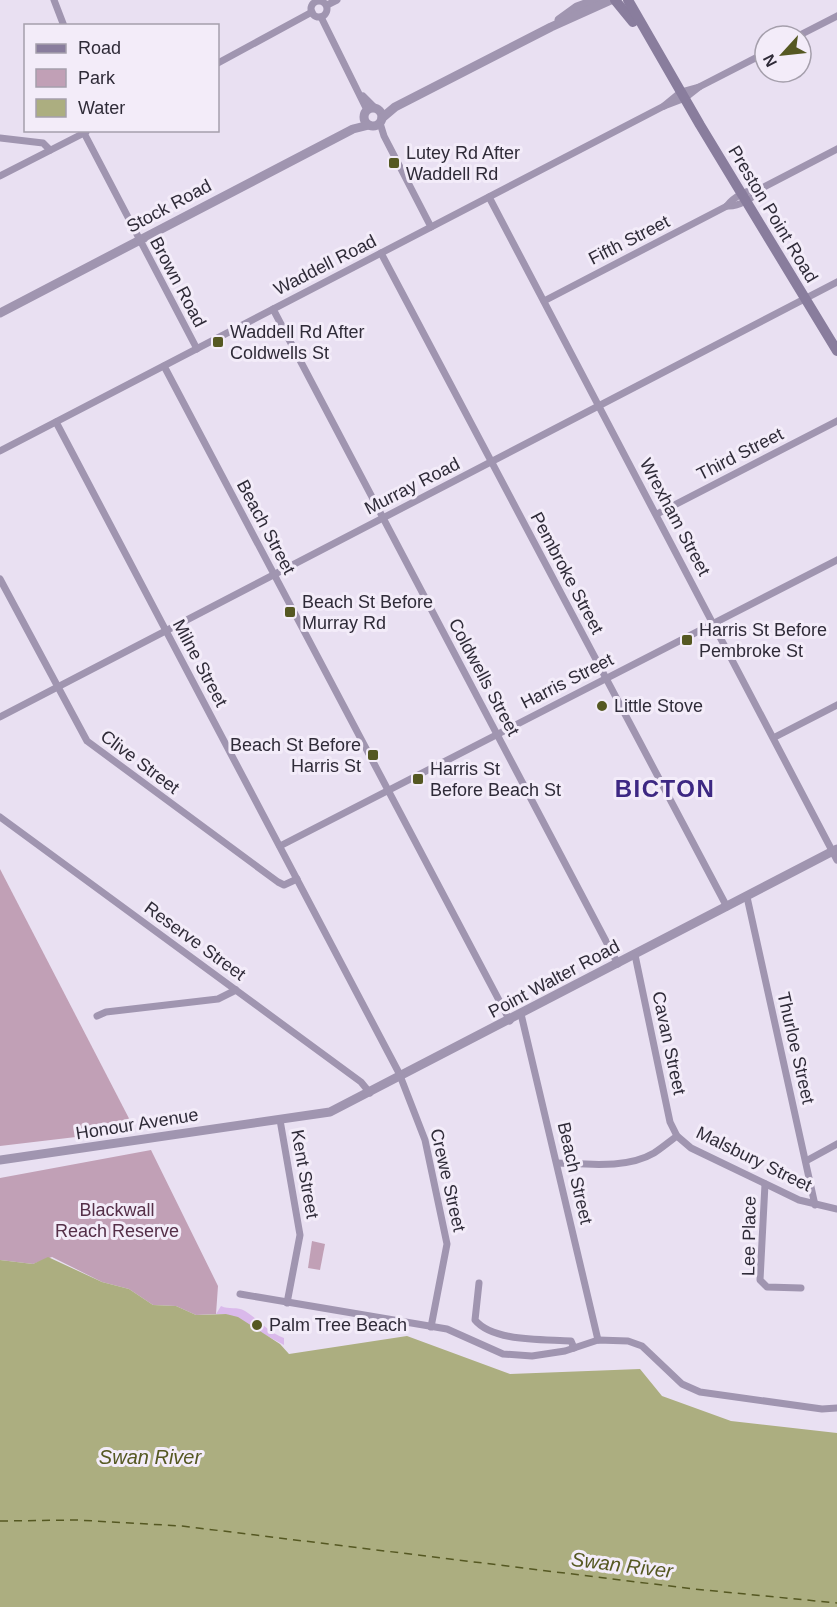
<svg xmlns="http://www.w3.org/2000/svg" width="837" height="1607" font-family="Helvetica,sans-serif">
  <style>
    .green { fill: #c1a0b6 }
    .sand { fill: #dab9eb }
    .water { fill: #acae80 }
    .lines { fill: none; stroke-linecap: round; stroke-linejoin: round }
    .ferry { stroke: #555822; stroke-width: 1.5; stroke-dasharray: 8 6; stroke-linecap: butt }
    .minor { stroke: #a095b0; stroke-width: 7 }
    .tertiary { stroke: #a095b0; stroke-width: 9 }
    .secondary { stroke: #897d9d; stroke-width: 10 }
    .poi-dot { fill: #555822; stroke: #f3ecf9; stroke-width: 2 }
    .labels { text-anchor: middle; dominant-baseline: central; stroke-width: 6; stroke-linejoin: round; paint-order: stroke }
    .poi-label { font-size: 18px; fill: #2f2b38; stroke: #f3ecf9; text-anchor: start }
    .street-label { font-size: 18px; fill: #2f2b38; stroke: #f3ecf9 }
    .park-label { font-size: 18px; fill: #552f48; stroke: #f3ecf9 }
    .water-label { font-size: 20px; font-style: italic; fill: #555822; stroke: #f3ecf9 }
    .district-label { font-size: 24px; font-weight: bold; letter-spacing: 1.5px; fill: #3d2883; stroke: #f3ecf9 }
  </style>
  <rect width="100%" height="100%" fill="#e9e0f2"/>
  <!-- green -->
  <g class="green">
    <polygon points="0,869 135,1130 0,1146"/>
    <polygon points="151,1150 218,1286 216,1314 196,1315 176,1306 153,1305 129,1289 102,1282 52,1257 33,1264 0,1260 0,1178"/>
    <polygon points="312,1241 325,1244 320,1270 308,1268"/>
  </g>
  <!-- sand -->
  <path class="sand" d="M221 1306C229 1310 237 1306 245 1311 260 1320 267 1332 284 1338V1345L226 1314H216Z"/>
  <!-- water -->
  <polygon class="water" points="48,1257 102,1282 129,1289 153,1305 176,1306 196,1315 226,1314 238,1317 280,1344 289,1354 407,1336 510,1374 640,1369 662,1396 731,1421 837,1433 837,1607 0,1607 0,1260 33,1264"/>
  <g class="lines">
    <!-- ferry -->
    <polyline class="ferry" points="0,1521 77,1520 182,1526 694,1589 837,1603"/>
    <!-- minor -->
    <g class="minor">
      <polyline points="54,0 64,26"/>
      <circle cx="319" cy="9" r="8"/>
      <polyline points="327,5 337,0"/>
      <polyline points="321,17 367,110"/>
      <polyline points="798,36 837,16"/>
      <polyline points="218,63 312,12"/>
      <polyline points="363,96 374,107"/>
      <polyline points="664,106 681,92 699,87"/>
      <polyline points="380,123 384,136 431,227"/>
      <polyline points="84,133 197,349"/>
      <polyline points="0,138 43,143 50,150"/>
      <polyline points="0,176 86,132"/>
      <polyline points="489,197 837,860"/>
      <path d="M727 206C738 207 754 198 760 189"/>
      <polyline points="381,253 727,907"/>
      <path d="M544 301 727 206C733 197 749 189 760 189L837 149"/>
      <polyline points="273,309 618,964"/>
      <polyline points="164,366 510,1021"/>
      <polyline points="56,422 399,1073 425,1140 447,1244 431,1327"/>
      <polyline points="0,451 664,106 685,98 699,87 765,53"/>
      <polyline points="657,514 837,421"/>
      <polyline points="0,579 87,741 278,882 284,885 297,879"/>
      <polyline points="0,717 837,282"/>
      <polyline points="775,737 837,705"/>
      <polyline points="0,817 361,1082 370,1093"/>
      <polyline points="280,846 837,560"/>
      <polyline points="747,897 815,1205"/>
      <polyline points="635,955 670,1122 677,1136 691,1148 799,1200 837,1209"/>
      <polyline points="521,1014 598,1340"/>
      <polyline points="97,1016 106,1012 218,999 236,990"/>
      <polyline points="280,1120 300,1235 287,1303"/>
      <polyline points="806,1161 837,1144"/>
      <path d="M557 1163C587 1164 627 1169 654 1153 662 1148 670 1141 677 1136"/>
      <polyline points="765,1184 760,1280 767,1287 801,1288"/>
      <path d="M479 1283 475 1320C493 1342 544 1339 571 1341L574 1348"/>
      <polyline points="240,1294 447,1329 503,1354 532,1356 565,1351 598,1340 628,1341 642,1346 682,1384 700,1392 822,1409 837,1408"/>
    </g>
    <!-- tertiary -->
    <g class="tertiary">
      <polyline points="559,20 577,7 596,0"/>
      <circle cx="373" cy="117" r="9"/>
      <polyline points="382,118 395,107 551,27 611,0"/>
      <polyline points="0,313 353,129 369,125"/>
      <polyline points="0,1160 330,1112 837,849"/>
    </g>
    <!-- secondary -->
    <g class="secondary">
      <polyline points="615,0 633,22"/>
      <polyline points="628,0 700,125 837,351"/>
    </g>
  </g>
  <!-- markers -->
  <g class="poi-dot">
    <rect x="388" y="157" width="12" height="12" rx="3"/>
    <rect x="212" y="336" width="12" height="12" rx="3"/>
    <rect x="284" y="606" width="12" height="12" rx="3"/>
    <rect x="681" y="634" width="12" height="12" rx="3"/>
    <circle cx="602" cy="706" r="6"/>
    <rect x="367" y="749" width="12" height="12" rx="3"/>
    <rect x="412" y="773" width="12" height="12" rx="3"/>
    <circle cx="257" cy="1325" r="6"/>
  </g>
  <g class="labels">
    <!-- poi labels -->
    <g class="poi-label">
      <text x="406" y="153">Lutey Rd After<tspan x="406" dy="21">Waddell Rd</tspan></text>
      <text x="230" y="332">Waddell Rd After<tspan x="230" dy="21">Coldwells St</tspan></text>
      <text x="302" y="602">Beach St Before<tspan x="302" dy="21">Murray Rd</tspan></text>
      <text x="699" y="630">Harris St Before<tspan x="699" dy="21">Pembroke St</tspan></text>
      <text x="614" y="706">Little Stove</text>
      <text x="361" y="745" text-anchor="end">Beach St Before<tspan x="361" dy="21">Harris St</tspan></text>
      <text x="430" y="769">Harris St<tspan x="430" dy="21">Before Beach St</tspan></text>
      <text x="269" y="1325">Palm Tree Beach</text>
    </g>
    <!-- street labels -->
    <g class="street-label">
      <text transform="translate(169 206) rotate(-28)">Stock Road</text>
      <text transform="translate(773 214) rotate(59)">Preston Point Road</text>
      <text transform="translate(629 240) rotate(-27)">Fifth Street</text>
      <text transform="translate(325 265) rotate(-27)">Waddell Road</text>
      <text transform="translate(178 282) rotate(62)">Brown Road</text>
      <text transform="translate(740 454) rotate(-27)">Third Street</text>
      <text transform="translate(412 486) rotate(-27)">Murray Road</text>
      <text transform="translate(675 517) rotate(62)">Wrexham Street</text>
      <text transform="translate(266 527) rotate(62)">Beach Street</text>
      <text transform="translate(567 573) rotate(62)">Pembroke Street</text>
      <text transform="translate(200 663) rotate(62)">Milne Street</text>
      <text transform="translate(484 677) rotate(62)">Coldwells Street</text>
      <text transform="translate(567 681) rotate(-27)">Harris Street</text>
      <text transform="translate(140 762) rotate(37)">Clive Street</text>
      <text transform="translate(195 941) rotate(36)">Reserve Street</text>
      <text transform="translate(554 979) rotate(-28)">Point Walter Road</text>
      <text transform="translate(669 1043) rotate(78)">Cavan Street</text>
      <text transform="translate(796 1048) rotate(77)">Thurloe Street</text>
      <text transform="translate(137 1124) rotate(-9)">Honour Avenue</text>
      <text transform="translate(754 1159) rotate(26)">Malsbury Street</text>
      <text transform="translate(575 1173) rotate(77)">Beach Street</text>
      <text transform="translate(305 1174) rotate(80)">Kent Street</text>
      <text transform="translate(448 1180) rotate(77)">Crewe Street</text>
      <text transform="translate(749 1236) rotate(-89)">Lee Place</text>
    </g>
    <!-- park labels -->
    <g class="park-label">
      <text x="117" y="1210">Blackwall<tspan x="117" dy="21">Reach Reserve</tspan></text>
    </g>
    <!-- water labels -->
    <g class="water-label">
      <text x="150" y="1457">Swan River</text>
      <text transform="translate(622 1565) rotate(7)">Swan River</text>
    </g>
    <!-- district labels -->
    <g class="district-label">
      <text x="665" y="788">BICTON</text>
    </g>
  </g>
  <!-- legend -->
  <rect x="24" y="24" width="195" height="108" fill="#f3ecf9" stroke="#a59fac" stroke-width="1.5"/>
  <rect x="36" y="44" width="30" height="9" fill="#897d9d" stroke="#a59fac" stroke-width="1.5"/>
  <text x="78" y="54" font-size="18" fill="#2f2b38">Road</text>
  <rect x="36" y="69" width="30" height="18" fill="#c1a0b6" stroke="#a59fac" stroke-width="1.5"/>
  <text x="78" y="84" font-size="18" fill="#2f2b38">Park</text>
  <rect x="36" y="99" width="30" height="18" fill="#acae80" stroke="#a59fac" stroke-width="1.5"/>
  <text x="78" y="114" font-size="18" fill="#2f2b38">Water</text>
  <!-- north arrow -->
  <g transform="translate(783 54) rotate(243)"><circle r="28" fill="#f3ecf9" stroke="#a59fac" stroke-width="1.5"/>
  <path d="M0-4.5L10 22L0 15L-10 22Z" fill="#555822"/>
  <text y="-9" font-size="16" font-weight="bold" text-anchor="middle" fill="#2f2b38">N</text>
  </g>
</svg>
